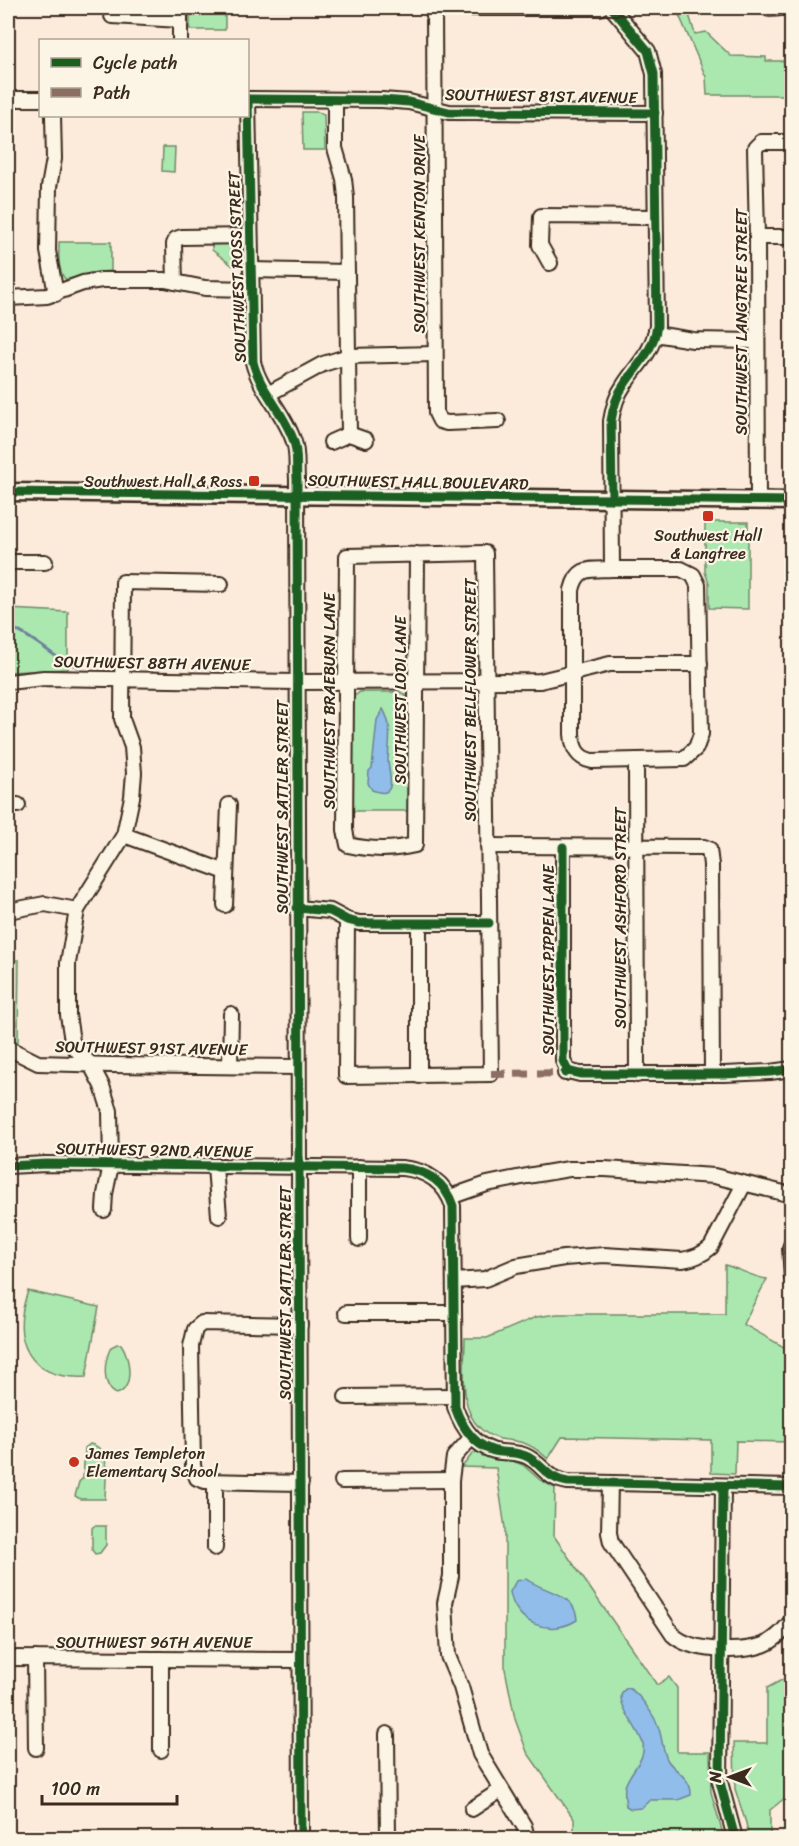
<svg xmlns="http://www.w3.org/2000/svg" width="799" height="1846" font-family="Sriracha,sans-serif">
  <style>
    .green { fill: #aae8b0; stroke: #728967; stroke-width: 1.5 }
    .water { fill: #90bdea; stroke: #6e8298; stroke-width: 1.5 }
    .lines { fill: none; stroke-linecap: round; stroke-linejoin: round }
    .stream { stroke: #6e8298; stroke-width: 3 }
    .minor-casing { stroke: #3b2a1e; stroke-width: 18 }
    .major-casing { stroke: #3b2a1e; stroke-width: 21 }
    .minor { stroke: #fcf5e5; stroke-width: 14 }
    .major { stroke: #fcf5e5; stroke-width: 16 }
    .quiet { stroke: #8d6e63; stroke-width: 8; stroke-dasharray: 15 8; stroke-linecap: butt }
    .cycleway-casing { stroke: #fcf5e5; stroke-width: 13 }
    .cycleway { stroke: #1b5e20; stroke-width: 9 }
    .poi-dot { fill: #c8321e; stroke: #fcf5e5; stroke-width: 2 }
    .labels { text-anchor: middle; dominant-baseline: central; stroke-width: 4.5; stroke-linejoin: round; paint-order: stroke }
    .street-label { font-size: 16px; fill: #3b2a1e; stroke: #fcf5e5 }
    .poi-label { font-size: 16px; fill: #3b2a1e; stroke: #fcf5e5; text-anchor: end }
  </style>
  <rect width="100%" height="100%" fill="#fcebdb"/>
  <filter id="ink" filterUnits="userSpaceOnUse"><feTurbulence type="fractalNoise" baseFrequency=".0167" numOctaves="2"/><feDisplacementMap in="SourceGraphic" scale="12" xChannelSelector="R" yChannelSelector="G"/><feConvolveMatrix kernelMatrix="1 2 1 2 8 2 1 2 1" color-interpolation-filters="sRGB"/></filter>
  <g filter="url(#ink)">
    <!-- green -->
    <g class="green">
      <rect x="190" y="8" width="35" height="22"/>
      <polygon points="676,8 687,8 695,34 706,32 731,56 766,57 766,61 791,61 791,95 707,95 706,77"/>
      <polygon points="302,112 318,112 324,115 325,150 303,150"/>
      <polygon points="163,147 175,147 174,172 162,171"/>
      <path d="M59 242H111V271L90 273 70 279H65C57 269 59 254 59 242Z"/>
      <polygon points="212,242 232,242 233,266 212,250"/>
      <polygon points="705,522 748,522 748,609 709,608 709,583 705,572"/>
      <polygon points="8,609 68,612 68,669 8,672"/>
      <polygon points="360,692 400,692 406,695 408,811 353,811 353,697"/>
      <polygon points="8,960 19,960 18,1042 8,1038"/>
      <path d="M725 1265C740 1269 752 1277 767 1279L743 1324 791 1351V1442L736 1441 735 1474 711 1473V1440L562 1437 548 1459C538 1450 529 1443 515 1441 509 1440 503 1440 497 1438 455 1425 465 1371 465 1338H487L536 1317 557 1314H725Z"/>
      <path d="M28 1291 99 1307 86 1377C29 1380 10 1341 28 1291Z"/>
      <path d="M117 1344H121C130 1356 135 1389 116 1394 101 1385 104 1361 111 1347Z"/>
      <path d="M90 1444C113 1448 105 1481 105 1499H80L75 1496 79 1482 83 1478 85 1448Z"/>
      <polygon points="477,1452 496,1459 513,1461 523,1465 540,1480 555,1488 554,1536 657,1685 669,1677 677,1688 677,1752 710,1752 711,1792 724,1838 574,1838 574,1819 527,1752 515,1719 505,1669 505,1528 496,1468 462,1467 473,1453"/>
      <polygon points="106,1526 106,1545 100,1553 95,1554 92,1550 92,1528 94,1526"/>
      <polygon points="791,1675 791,1793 770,1810 770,1838 749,1838 746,1823 735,1789 734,1743 767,1743 767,1688"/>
    </g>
    <!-- water -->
    <g class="water">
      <path d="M383 709C393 726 389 741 388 760 388 772 400 801 372 790L368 783 369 771 372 768 377 720Z"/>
      <path d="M526 1579C544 1592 576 1593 577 1620 550 1637 515 1624 510 1592L516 1581Z"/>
      <path d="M628 1688C639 1692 656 1718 659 1729 662 1738 663 1753 668 1761 676 1772 692 1779 691 1795L678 1800H650L641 1808 631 1809 626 1806C625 1799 624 1793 625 1787 629 1771 646 1761 643 1744 640 1729 607 1695 628 1688Z"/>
    </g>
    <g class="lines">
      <!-- stream -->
      <path class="stream" d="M8 628C20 628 49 652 60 659 66 663 72 664 78 667"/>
      <defs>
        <g id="minor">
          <path d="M612 8 648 51 654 74 657 326C652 354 638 363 624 385 616 396 613 408 611 421L612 569"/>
          <polyline points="770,9 781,8"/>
          <polyline points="112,16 180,20"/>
          <polyline points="180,40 180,8"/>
          <polyline points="8,99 40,99"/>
          <path d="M248 99 253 362C260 391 285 413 294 442 298 453 296 467 297 479L301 1838"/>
          <polyline points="248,99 382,100 409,102 449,112 655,113"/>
          <polyline points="335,100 335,148 344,179 346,197 349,434"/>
          <polyline points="53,116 54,159 49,187 48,251 56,294"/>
          <polyline points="757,237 792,237"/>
          <polyline points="550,263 540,245 541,216 655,217"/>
          <polyline points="251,270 347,272"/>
          <polyline points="175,282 174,244 176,239 182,237 250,236"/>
          <polyline points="8,298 47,296 83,283 102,280 165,280 205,288 251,289"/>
          <polyline points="655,334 693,340 757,341"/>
          <polyline points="268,394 323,364 349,356 435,354"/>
          <polyline points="498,421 447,423 440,421 436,413 434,8 600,8"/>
          <polyline points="331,442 349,434 366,440"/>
          <polyline points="758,501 757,237 755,148 761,142 792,142"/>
          <polyline points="8,562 45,562"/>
          <path d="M612 569H681L693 575 698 585 701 734 696 748 684 759 592 761C577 758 573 748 572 734V590C578 565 591 570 612 569Z"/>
          <polyline points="8,682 44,678 297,682 540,681 610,664 700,664"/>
          <polyline points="636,761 637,1075"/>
          <polyline points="8,805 18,805"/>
          <polyline points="124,835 226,872"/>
          <polyline points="488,846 704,847 709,849 711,865 712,1074"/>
          <polyline points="563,847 563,1061 568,1071"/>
          <polyline points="225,905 229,805"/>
          <polyline points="297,908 330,911 347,920 359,923 489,923"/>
          <polyline points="8,911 45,904 77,910"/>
          <path d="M347 920 346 1076 491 1074 485 553 347 556 345 830 348 845C370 850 394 850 415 845L417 554"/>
          <polyline points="419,924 419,1076"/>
          <polyline points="8,1048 38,1063 111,1065 298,1067"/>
          <polyline points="230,1066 231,1014"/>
          <polyline points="565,1073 568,1071 580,1074 724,1074 770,1072 792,1069"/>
          <path d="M8 1166 46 1164 402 1168C426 1170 445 1182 453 1206L455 1407C462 1428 477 1450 501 1452 511 1453 519 1452 528 1457 544 1466 547 1479 568 1482L792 1487"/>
          <polyline points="215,1167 219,1216"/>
          <polyline points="359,1167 359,1239"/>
          <polyline points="450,1197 487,1184 527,1176 569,1169 605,1169 714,1176 792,1195"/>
          <polyline points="104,1210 105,1194 111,1165 110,1111 102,1086 91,1065 75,1048 72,1041 68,1015 68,963 77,910 124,835 132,797 134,773 132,747 122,719 123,582 221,584"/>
          <polyline points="792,1243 790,1248 792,1278"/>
          <path d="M454 1281 485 1279 516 1266 564 1258 604 1255 682 1260C694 1258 702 1255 711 1247L744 1184"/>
          <polyline points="346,1313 454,1313"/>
          <polyline points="300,1325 202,1323 195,1329 191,1346 193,1466 197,1478 205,1481 301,1483"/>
          <polyline points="346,1397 455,1396"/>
          <polyline points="472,1437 454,1457 451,1480 451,1576 445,1603 448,1656 461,1687 480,1754 524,1826 527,1838"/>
          <polyline points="342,1481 451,1480"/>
          <polyline points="215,1482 215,1548"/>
          <path d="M610 1483 609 1533 611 1542 673 1635C691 1652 740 1653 763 1645 776 1640 784 1630 792 1620"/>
          <polyline points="723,1486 720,1782 735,1838"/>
          <polyline points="8,1658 300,1660"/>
          <polyline points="35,1658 36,1748"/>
          <polyline points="161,1659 161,1750"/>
          <polyline points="387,1734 388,1838"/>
          <polyline points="472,1809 501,1790"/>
        </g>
        <polyline id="major" points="8,492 792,501"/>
      </defs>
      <!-- minor casing -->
      <use href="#minor" class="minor-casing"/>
      <!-- major casing -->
      <use href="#major" class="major-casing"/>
      <!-- minor -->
      <use href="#minor" class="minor"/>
      <!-- major -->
      <use href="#major" class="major"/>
      <!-- quiet -->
      <polyline class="quiet" points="491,1074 565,1073"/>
      <defs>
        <g id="cycleway">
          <path d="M248 99 253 362C260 391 285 413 294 442 298 453 296 467 297 479L301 1838"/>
          <polyline points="248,99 382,100 409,102 449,112 655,113"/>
          <polyline points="8,492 792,501"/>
          <path d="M612 499 611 421C613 408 616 396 624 385 638 363 652 354 657 326L654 74 648 51 612 8"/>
          <polyline points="563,847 563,1061 568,1071"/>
          <polyline points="297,908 330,911 347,920 359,923 489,923"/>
          <polyline points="565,1073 568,1071 580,1074 724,1074 770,1072 792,1069"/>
          <path d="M8 1166 46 1164 402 1168C426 1170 445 1182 453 1206L455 1407C462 1428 477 1450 501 1452 511 1453 519 1452 528 1457 544 1466 547 1479 568 1482L792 1487"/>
          <polyline points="723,1486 720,1782 735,1838"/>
        </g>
      </defs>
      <!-- cycleway casing -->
      <use href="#cycleway" class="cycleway-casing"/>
      <!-- cycleway -->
      <use href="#cycleway" class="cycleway"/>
    </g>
  </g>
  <!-- markers -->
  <g class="poi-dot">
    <rect x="248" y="475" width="12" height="12" rx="3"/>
    <rect x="702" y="510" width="12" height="12" rx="3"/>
    <circle cx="74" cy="1462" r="6"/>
  </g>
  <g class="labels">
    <!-- street labels -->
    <g class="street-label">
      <text transform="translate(541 96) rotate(1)">SOUTHWEST 81ST AVENUE</text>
      <text transform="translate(419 234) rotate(-90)">SOUTHWEST KENTON DRIVE</text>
      <text transform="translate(237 267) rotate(-92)">SOUTHWEST ROSS STREET</text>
      <text transform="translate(741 322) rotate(-90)">SOUTHWEST LANGTREE STREET</text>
      <text transform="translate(418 482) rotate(1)">SOUTHWEST HALL BOULEVARD</text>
      <text transform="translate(152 663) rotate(1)">SOUTHWEST 88TH AVENUE</text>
      <text transform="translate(400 700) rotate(-90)">SOUTHWEST LODI LANE</text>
      <text transform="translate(470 700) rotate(-90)">SOUTHWEST BELLFLOWER STREET</text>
      <text transform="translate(329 701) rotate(-90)">SOUTHWEST BRAEBURN LANE</text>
      <text transform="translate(282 807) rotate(-90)">SOUTHWEST SATTLER STREET</text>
      <text transform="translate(620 918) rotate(-90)">SOUTHWEST ASHFORD STREET</text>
      <text transform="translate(548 960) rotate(-90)">SOUTHWEST PIPPEN LANE</text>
      <text transform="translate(151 1048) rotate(1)">SOUTHWEST 91ST AVENUE</text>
      <text transform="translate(154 1150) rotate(1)">SOUTHWEST 92ND AVENUE</text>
      <text transform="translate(285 1293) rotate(-90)">SOUTHWEST SATTLER STREET</text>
      <text x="154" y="1642">SOUTHWEST 96TH AVENUE</text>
    </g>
    <!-- poi labels -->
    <g class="poi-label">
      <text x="242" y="481">Southwest Hall &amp; Ross</text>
      <text x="708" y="535" text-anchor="middle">Southwest Hall<tspan x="708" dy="18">&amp; Langtree</tspan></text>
      <text x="86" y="1453" text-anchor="start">James Templeton<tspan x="86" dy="18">Elementary School</tspan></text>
    </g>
  </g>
  <!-- margin -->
  <rect width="799" height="1846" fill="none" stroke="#fcf5e5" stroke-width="30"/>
  <rect x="15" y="15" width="769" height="1816" fill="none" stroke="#3b2a1e" stroke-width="2" filter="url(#ink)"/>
  <!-- legend -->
  <rect x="39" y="39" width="210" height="78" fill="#fcf5e5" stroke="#afa495" stroke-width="1.5"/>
  <rect x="51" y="58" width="30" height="9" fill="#1b5e20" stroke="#afa495" stroke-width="1.5"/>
  <text x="93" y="69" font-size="18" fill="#3b2a1e">Cycle path</text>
  <rect x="51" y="88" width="30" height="9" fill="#8d6e63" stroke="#afa495" stroke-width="1.5"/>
  <text x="93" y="99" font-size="18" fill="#3b2a1e">Path</text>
  <!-- north arrow -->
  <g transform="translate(730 1777) rotate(270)" stroke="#fcf5e5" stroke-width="4.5" paint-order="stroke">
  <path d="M0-4.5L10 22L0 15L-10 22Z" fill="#3b2a1e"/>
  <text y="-9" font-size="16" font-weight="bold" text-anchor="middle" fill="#3b2a1e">N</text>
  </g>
  <!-- scale -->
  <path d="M42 1795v9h135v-9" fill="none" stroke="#3b2a1e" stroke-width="3"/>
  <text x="51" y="1795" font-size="18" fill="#3b2a1e" stroke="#fcf5e5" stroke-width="4.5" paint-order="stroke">100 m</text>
</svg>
